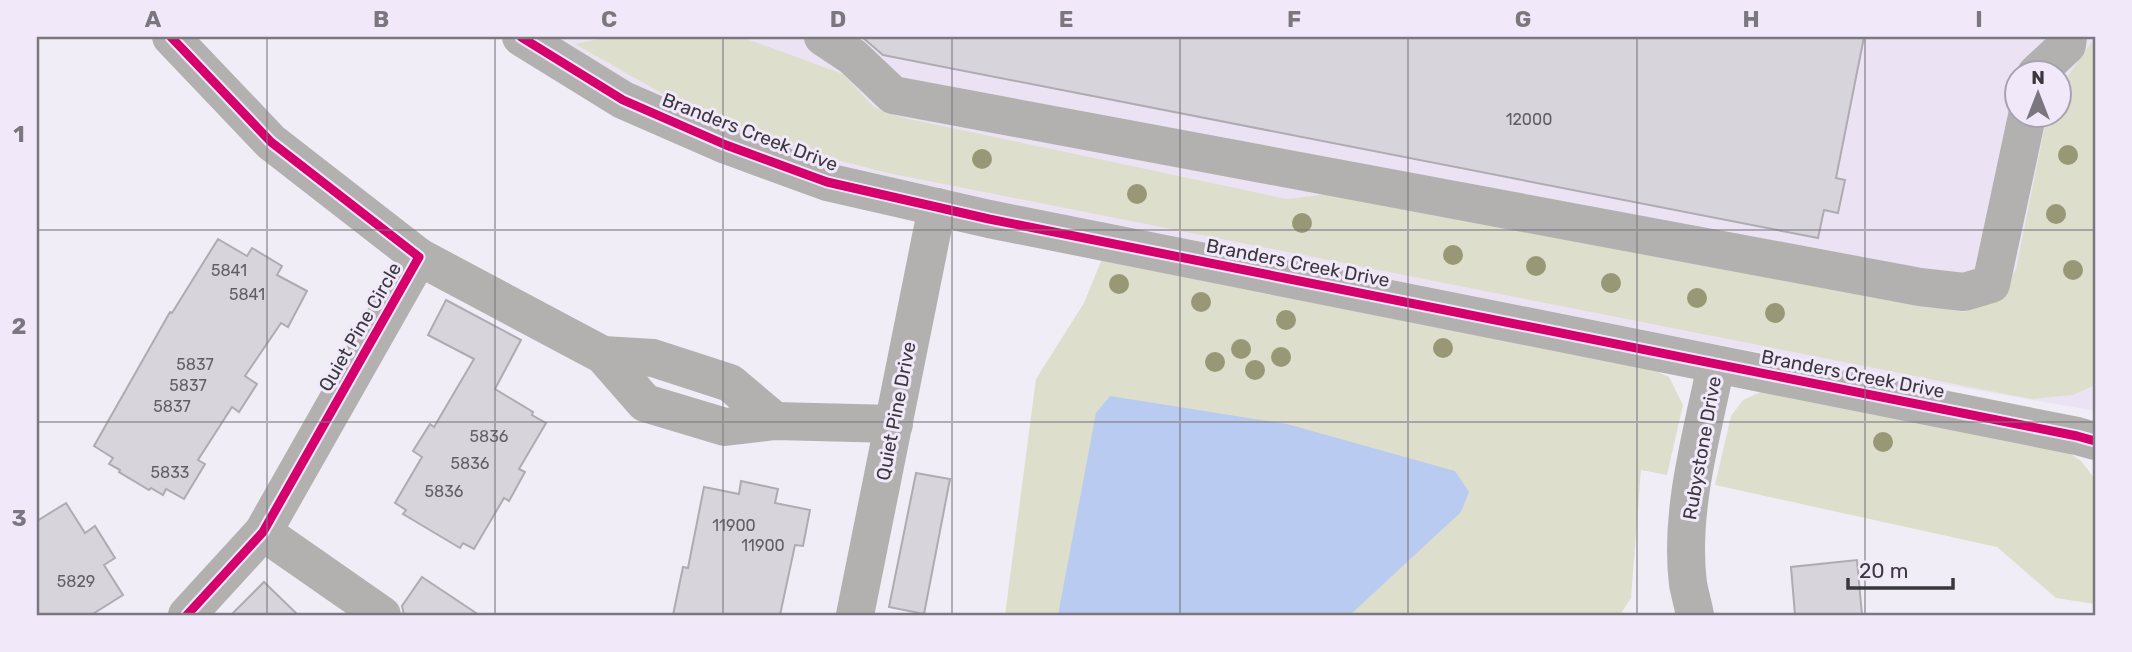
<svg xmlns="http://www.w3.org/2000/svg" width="2132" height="652" font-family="Rubik,sans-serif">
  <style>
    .built { fill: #ebe3f4; fill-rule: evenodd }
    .green { fill: #dedecc }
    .water { fill: #b9cbf0 }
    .building { fill: #d8d4db; stroke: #aeabb1; stroke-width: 2 }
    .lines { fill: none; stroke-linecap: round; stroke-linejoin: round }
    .minor { stroke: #b3b1b0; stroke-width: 38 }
    .cycleway-casing { stroke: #f1e9fa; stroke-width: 13 }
    .cycleway { stroke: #d6006c; stroke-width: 9 }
    .tree { fill: #989877 }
    .grid { fill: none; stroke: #7a777e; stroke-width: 2; stroke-opacity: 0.55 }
    .labels { text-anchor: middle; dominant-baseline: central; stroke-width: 6; stroke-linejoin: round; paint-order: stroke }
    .number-label { font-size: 16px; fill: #625e64 }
    .street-label { font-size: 19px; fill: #3a373d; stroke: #f1e9fa }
    .neatline { fill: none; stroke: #7a777e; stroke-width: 2.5 }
    .grid-label { font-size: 23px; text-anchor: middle; font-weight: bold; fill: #7a777e }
  </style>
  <rect width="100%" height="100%" fill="#f1edf6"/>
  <!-- built -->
  <path class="built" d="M521 37H2095V411L937 207 726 145ZM2016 74H2058V116H2016Z"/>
  <!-- green -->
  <g class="green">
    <path d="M609 37H741L843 74 874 107 900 117 1287 199 1319 195 1343 189 1964 312C1992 303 1999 293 2016 270L2047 116H2058L2059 89 2095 37V385L2073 395 2031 399 888 173 798 150 672 99 575 44Z"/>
    <polygon points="1104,254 1635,361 1669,377 1683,405 1667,475 1641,470 1631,598 1620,615 1005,615 1036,379 1084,303"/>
    <polygon points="1763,391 2063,449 2081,461 2095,479 2095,604 2056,598 1997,547 1715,485 1731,416 1743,400"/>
  </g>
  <!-- water -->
  <polygon class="water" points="1110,396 1287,424 1455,471 1469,492 1461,512 1350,615 1058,615 1096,413"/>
  <!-- building -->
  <g class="building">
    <polygon points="862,37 1864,37 1836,178 1845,180 1838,213 1824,210 1818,238 883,55"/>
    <polygon points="218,239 247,256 252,248 282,266 277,275 307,291 288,327 281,323 245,376 257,384 239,412 232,407 198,460 205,464 184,499 166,489 163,495 151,488 149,490 119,472 120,470 109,464 113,458 94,446 170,312 172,313"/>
    <polygon points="446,300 521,340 495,389 533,412 532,415 546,423 519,469 525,472 509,501 504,498 474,549 463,543 460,548 403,514 406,510 395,503 422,457 413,451 430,424 434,427 474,359 428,335"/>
    <polygon points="916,473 950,479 924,614 889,607"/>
    <polygon points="741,481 778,489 775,503 810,510 803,546 795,545 780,615 673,615 683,567 688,568 704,487 739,494"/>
    <polygon points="66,503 85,533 95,526 115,558 104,565 123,595 91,615 37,615 37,521"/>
    <polygon points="1857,560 1862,615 1795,615 1791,567"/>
    <polygon points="422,577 479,615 404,615 402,606"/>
    <polygon points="264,582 298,615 231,615"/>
  </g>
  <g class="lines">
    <!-- minor -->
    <g class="minor">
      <polyline points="171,37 271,142 419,257 263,532 187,615"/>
      <polyline points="521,37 623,100 726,145 827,182 989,219 2077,436 2095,441"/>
      <polyline points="823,37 853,57 893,95 1920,287 1964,292 1991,284 2027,116"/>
      <polyline points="2036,74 2067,45 2068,37"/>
      <polyline points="419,257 603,355 645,403 725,427 775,421 894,424"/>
      <polyline points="603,355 653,358 730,383 775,421"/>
      <polyline points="263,532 382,615"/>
      <polyline points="855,615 937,207"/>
      <path d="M1695 615C1693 605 1690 594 1688 584 1679 512 1702 434 1716 365"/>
    </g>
    <defs>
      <g id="cycleway">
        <polyline points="171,37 271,142 419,257 263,532 187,615"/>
        <polyline points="521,37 623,100 726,145 827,182 989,219 2077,436 2095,441"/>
      </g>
    </defs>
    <!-- cycleway casing -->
    <use href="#cycleway" class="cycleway-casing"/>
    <!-- cycleway -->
    <use href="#cycleway" class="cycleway"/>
  </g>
  <!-- trees -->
  <g class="tree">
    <circle cx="2068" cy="155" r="10"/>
    <circle cx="982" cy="159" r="10"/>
    <circle cx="1137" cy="194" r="10"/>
    <circle cx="2056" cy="214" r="10"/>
    <circle cx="1302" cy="223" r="10"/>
    <circle cx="1453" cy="255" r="10"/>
    <circle cx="1536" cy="266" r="10"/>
    <circle cx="2073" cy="270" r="10"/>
    <circle cx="1611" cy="283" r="10"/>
    <circle cx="1119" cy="284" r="10"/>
    <circle cx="1697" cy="298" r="10"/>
    <circle cx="1201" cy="302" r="10"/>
    <circle cx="1775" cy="313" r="10"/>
    <circle cx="1286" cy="320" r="10"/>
    <circle cx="1443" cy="348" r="10"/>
    <circle cx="1241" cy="349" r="10"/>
    <circle cx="1281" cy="357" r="10"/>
    <circle cx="1215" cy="362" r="10"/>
    <circle cx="1255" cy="370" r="10"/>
    <circle cx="1883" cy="442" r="10"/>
  </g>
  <!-- grid -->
  <path class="grid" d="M267 37V615M495 37V615M723 37V615M952 37V615M1180 37V615M1408 37V615M1637 37V615M1865 37V615M37 230H2095M37 422H2095"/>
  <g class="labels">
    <!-- number labels -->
    <g class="number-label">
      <text x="1529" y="119">12000</text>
      <text x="229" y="270">5841</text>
      <text x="247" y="294">5841</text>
      <text x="195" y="364">5837</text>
      <text x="188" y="385">5837</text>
      <text x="172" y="406">5837</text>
      <text x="489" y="436">5836</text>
      <text x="470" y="463">5836</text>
      <text x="170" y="472">5833</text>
      <text x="444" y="491">5836</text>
      <text x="734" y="525">11900</text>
      <text x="763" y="545">11900</text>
      <text x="76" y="581">5829</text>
    </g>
    <!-- street labels -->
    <g class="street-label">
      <text transform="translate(750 132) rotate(21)">Branders Creek Drive</text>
      <text transform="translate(1298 263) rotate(11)">Branders Creek Drive</text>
      <text transform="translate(360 327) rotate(-60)">Quiet Pine Circle</text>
      <text transform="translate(1853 374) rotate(11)">Branders Creek Drive</text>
      <text transform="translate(896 411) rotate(-79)">Quiet Pine Drive</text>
      <text transform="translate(1702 448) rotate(-80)">Rubystone Drive</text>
    </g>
  </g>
  <!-- border -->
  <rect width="2132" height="652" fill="none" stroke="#f1e9fa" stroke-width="77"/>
  <!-- north arrow -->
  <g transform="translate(2038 94)"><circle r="33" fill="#f1e9fa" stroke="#a8a2ae" stroke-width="2"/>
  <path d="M0-5L12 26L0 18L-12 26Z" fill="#7a777e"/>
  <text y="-10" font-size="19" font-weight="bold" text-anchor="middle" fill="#3a373d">N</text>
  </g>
  <!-- scale -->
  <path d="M1848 578v10h105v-10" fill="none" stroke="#3a373d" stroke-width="3.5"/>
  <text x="1859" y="578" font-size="21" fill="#3a373d" stroke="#f1e9fa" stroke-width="5" paint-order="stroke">20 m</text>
  <rect x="38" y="38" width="2056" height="576" class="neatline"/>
  <g class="grid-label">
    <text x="153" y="27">A</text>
    <text x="381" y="27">B</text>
    <text x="609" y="27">C</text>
    <text x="838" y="27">D</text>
    <text x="1066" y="27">E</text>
    <text x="1294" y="27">F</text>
    <text x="1523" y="27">G</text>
    <text x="1751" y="27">H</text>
    <text x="1979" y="27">I</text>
    <text x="19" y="142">1</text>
    <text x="19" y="334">2</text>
    <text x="19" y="526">3</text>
  </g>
</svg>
